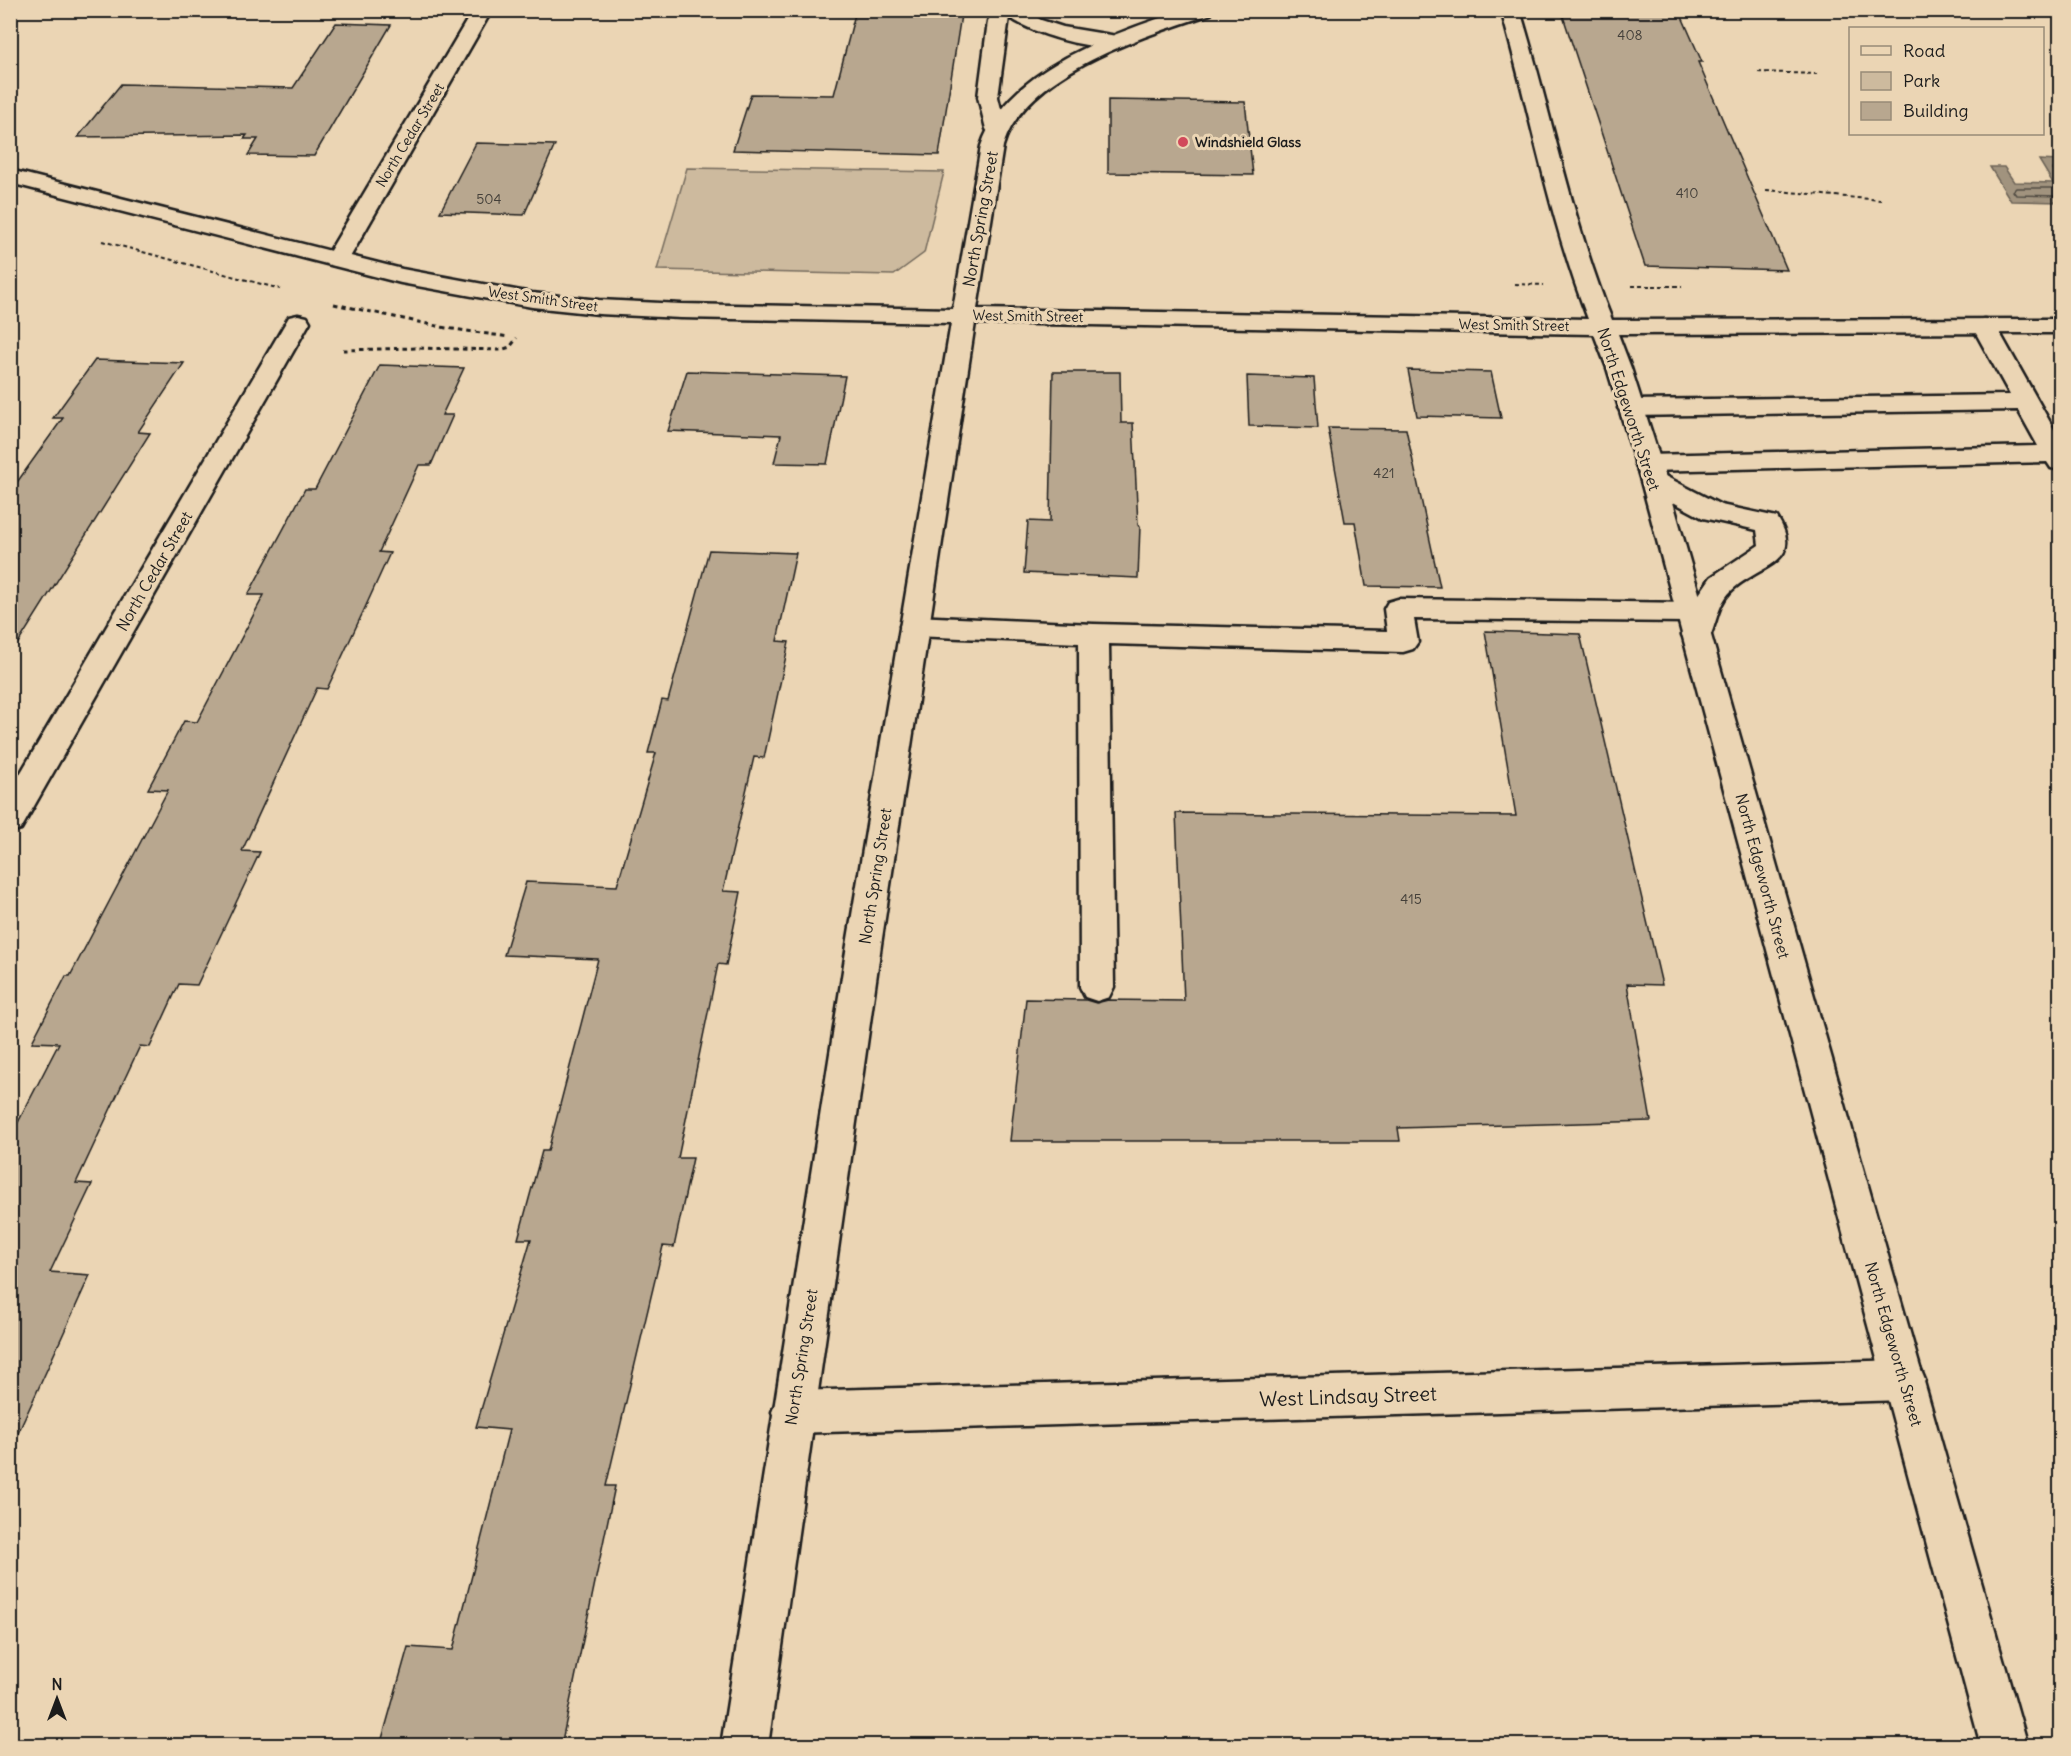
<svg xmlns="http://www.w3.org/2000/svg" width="2071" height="1756" font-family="Delius,sans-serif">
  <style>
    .green { fill: #cdba9e; stroke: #746b5d; stroke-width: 1.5 }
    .water { fill: #a1937e; stroke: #6c6357; stroke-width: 1.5 }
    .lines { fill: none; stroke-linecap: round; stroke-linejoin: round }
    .shore { stroke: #514c43; stroke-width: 1.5 }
    .building { fill: #b8a78f; stroke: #1c1c1c; stroke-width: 1.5 }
    .minor-casing { stroke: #1c1c1c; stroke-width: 5 }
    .major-casing { stroke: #1c1c1c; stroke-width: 5 }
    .path-far1 { stroke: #1c1c1c; stroke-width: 2; stroke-dasharray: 4 3; stroke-linecap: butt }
    .path { stroke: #1c1c1c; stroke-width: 3; stroke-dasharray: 4.5 4; stroke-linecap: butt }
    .minor { fill: #ebd5b4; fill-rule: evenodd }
    .major { fill: #ebd5b4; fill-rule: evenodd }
    .poi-dot { fill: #d1495b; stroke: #ebd5b4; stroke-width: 2 }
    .labels { text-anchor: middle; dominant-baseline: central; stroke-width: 6; stroke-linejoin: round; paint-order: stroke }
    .number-label { font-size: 14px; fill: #433f39 }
    .far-street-label { font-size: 14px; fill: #1c1c1c; stroke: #ebd5b4 }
    .far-poi-label { font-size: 14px; font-weight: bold; fill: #1c1c1c; stroke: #ebd5b4; text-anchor: start }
    .street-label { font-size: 16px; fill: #1c1c1c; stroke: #ebd5b4 }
    .near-street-label { font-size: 20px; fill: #1c1c1c; stroke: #ebd5b4 }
  </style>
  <rect width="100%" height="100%" fill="#ebd5b4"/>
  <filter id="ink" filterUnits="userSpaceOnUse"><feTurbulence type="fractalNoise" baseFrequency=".0167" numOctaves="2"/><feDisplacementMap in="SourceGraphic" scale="12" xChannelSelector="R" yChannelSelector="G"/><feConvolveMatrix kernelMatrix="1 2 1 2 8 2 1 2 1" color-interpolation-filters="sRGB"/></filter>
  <g filter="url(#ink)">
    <!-- green -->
    <polygon class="green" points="687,168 944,172 924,253 894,275 657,270"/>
    <!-- water -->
    <polygon class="water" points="2039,160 2059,161 2060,164 2060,202 2011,201 1990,167 2004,167 2014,182 2053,183"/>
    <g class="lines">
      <!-- shore -->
      <polyline class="shore" points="2060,167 2053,169 2059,181 2055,188 2016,188 2013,191 2016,195 2060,196"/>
    </g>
    <!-- building -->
    <g class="building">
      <polygon points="1561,10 1679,10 1702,62 1698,62 1787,270 1645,266"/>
      <polygon points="855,14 961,15 939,155 733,150 751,94 834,95"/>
      <polygon points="336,23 391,25 314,156 248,155 258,139 244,139 247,135 78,137 121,84 293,88"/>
      <polygon points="1108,100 1245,102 1253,175 1108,173"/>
      <polygon points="476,143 555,145 524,215 440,212"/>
      <polygon points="95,360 184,363 138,432 150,433 10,656 10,492 63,418 53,418"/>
      <polygon points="380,365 464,368 442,415 453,415 431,465 419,465 379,552 390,553 364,610 327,689 317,688 242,851 260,852 197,985 179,984 150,1047 140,1046 76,1183 92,1184 50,1272 90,1275 10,1451 10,1138 59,1043 32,1042 66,976 70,976 168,790 148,789 184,721 197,722 264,595 248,595 305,489 315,489"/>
      <polygon points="1408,370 1491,372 1501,418 1417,416"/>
      <polygon points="687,371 845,376 827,464 774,463 781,435 668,431"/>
      <polygon points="1053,372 1120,372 1121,423 1133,423 1138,525 1140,526 1138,578 1024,573 1028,521 1050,522"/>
      <polygon points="1247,376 1314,378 1318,428 1249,426"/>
      <polygon points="1328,428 1406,429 1440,587 1366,586 1355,522 1345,522"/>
      <polygon points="709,550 796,553 777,641 789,642 764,758 754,757 723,891 741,892 726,965 718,964 678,1158 693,1158 674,1247 663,1246 606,1486 615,1486 561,1746 380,1746 408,1647 453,1650 509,1430 476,1427 531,1239 518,1239 542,1151 548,1151 598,959 504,955 526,882 617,886 656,753 648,753 662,700 668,701"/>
      <polygon points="1485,631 1580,634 1662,985 1627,984 1651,1121 1398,1128 1400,1141 1010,1141 1026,999 1086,1000 1096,1003 1108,1000 1184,1001 1176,813 1516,816"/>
    </g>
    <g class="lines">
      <defs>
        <g id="minor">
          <polygon points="473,10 492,10 349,259 345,264 337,266 329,264 325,259"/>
          <path d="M993 10H1025L1041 20 1063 27 1111 35 1118 37 1121 41 1118 45C1092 52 1031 33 1009 17L998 97 1006 129 1003 133 996 135 989 133 986 129 978 97 988 21Z"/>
          <polygon points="298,315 307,317 310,322 21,829 10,832 10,791 286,322 289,317"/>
          <polygon points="1984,319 1993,321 1996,326 2060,440 2060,470 2051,468 2047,462 1648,471 1639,469 1635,463 1639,457 1648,455 2038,446 2018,410 1631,416 1622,413 1618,408 1622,403 1631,400 2010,395 1972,326 1975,321"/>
          <path d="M1654 473 1663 475 1721 505 1777 517C1807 564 1757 565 1731 591 1716 606 1717 626 1707 642L1697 645 1687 642 1682 635 1686 622 1414 619 1418 642 1413 649 1403 652 1109 644 1114 987 1109 997 1097 1001 1085 997 1080 987 1079 643 914 636 904 633 900 626 904 619 914 616 1094 624 1387 631 1384 609 1388 602 1398 599 1693 603 1711 577 1759 545 1757 530 1703 518 1645 487 1641 481 1645 475Z"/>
          <polygon points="1904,1360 1919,1366 1925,1380 1919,1394 1904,1400 793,1433 778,1427 772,1412 778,1397 793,1391"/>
        </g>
        <path id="major" d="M1184 10H1213L1211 14C1145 36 1025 72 1003 146L977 309 1588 319C1550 222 1530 112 1501 10H1520C1551 112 1572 221 1612 320L2060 319V333L1618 334 1631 368 1667 481 2028 1746H1981L1641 481 1607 368 1594 334 975 323 881 945 768 1746H721L847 945 951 323 681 318 599 314 532 307 401 283 10 183V170L402 269 532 293 599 300 681 304 953 309 981 146C1006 69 1115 33 1184 10Z"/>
      </defs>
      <!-- minor casing -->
      <use href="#minor" class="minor-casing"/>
      <!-- major casing -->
      <use href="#major" class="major-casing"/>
      <!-- path-far1 -->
      <g class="path-far1">
        <polyline points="1758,72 1817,74"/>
        <polyline points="1766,190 1881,200"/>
        <polyline points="102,241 280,289"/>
        <polyline points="1515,284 1544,285"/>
        <polyline points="1632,286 1682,286"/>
      </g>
      <!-- path -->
      <g class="path">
        <polyline points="334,304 446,328 509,337"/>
        <polyline points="343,350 416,348 501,350 510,347 517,338"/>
      </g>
      <!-- minor -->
      <use href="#minor" class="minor"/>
      <!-- major -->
      <use href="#major" class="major"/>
    </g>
  </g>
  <!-- markers -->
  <circle class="poi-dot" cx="1183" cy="142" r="6"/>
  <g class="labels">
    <!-- number labels -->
    <g class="number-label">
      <text x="1630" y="35">408</text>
      <text x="1687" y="193">410</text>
      <text x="489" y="199">504</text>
      <text x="1384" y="473">421</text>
      <text x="1411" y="899">415</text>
    </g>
    <!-- far-street labels -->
    <g class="far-street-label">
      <text transform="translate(410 135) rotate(-59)">North Cedar Street</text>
      <text transform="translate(543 299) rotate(8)">West Smith Street</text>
      <text transform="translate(1028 316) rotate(1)">West Smith Street</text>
      <text transform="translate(1514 325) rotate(1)">West Smith Street</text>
    </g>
    <!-- far-poi labels -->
    <g class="far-poi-label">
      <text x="1195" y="142">Windshield Glass</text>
    </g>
    <!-- street labels -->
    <g class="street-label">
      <text transform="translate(980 219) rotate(-80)">North Spring Street</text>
      <text transform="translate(1629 409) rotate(72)">North Edgeworth Street</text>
      <text transform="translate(154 571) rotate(-60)">North Cedar Street</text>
      <text transform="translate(875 876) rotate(-81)">North Spring Street</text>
      <text transform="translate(1763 876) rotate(75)">North Edgeworth Street</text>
      <text transform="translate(1894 1344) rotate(74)">North Edgeworth Street</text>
      <text transform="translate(801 1357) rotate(-81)">North Spring Street</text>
    </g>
    <!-- near-street labels -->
    <g class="near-street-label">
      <text transform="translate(1348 1396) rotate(-2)">West Lindsay Street</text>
    </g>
  </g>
  <!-- margin -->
  <rect width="2071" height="1756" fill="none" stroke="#ebd5b4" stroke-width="36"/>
  <rect x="18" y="18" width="2035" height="1720" fill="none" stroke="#1c1c1c" stroke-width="2" filter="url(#ink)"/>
  <!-- legend -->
  <rect x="1849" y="27" width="195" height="108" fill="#ebd5b4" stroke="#988b77" stroke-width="1.5"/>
  <rect x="1861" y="46" width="30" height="9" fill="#ebd5b4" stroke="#988b77" stroke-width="1.5"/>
  <text x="1903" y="57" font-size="18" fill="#1c1c1c">Road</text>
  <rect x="1861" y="72" width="30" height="18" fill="#cdba9e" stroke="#988b77" stroke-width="1.5"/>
  <text x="1903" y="87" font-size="18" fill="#1c1c1c">Park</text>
  <rect x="1861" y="102" width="30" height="18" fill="#b8a78f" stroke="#988b77" stroke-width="1.5"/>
  <text x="1903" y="117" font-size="18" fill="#1c1c1c">Building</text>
  <!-- north arrow -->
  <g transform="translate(57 1699)" stroke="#ebd5b4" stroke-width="4.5" paint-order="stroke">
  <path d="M0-4.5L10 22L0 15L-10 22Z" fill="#1c1c1c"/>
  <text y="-9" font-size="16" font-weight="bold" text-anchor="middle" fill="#1c1c1c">N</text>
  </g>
</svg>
